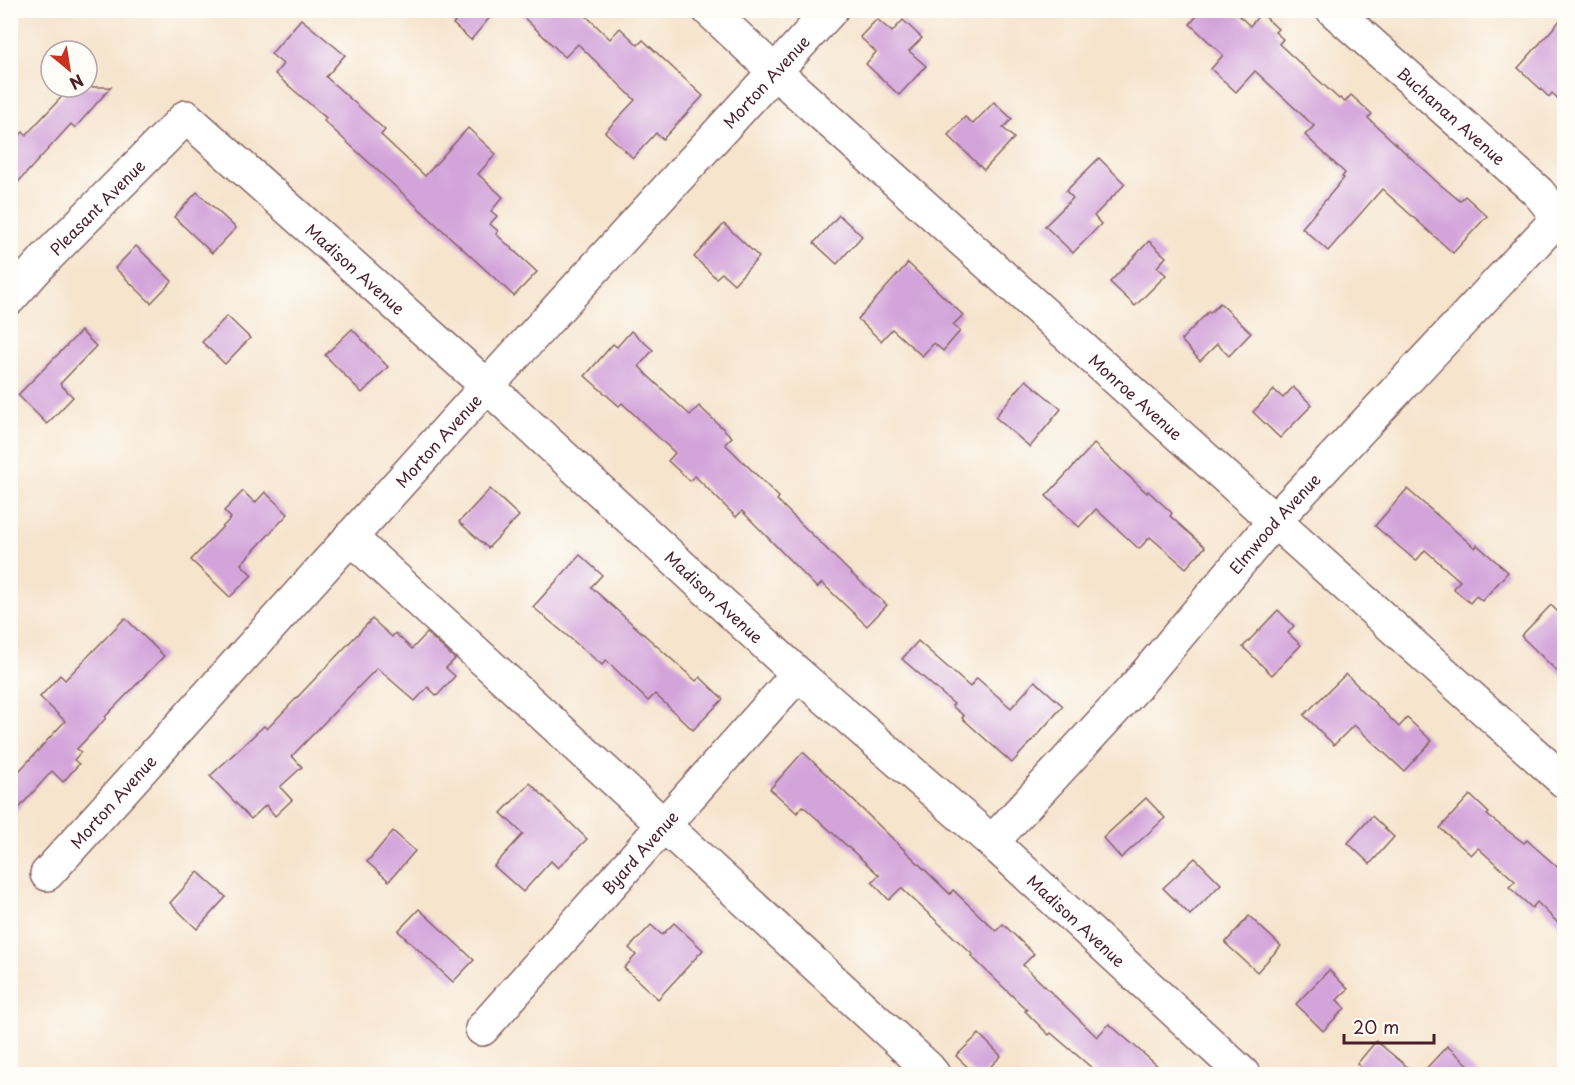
<svg xmlns="http://www.w3.org/2000/svg" width="1575" height="1085" font-family="'Playpen Sans',sans-serif">
  <style>
    .building { fill: #d3a4da }
    .lines { fill: none; stroke-linecap: round; stroke-linejoin: round }
    .street-casing { stroke: #866464; stroke-width: 36 }
    .street { stroke: #fff; stroke-width: 33 }
    .labels { text-anchor: middle; dominant-baseline: central; stroke-width: 4.5; stroke-linejoin: round; paint-order: stroke }
    .street-label { font-size: 16px; fill: #4a1f2b; stroke: #fdfcf7 }
  </style>
  <rect width="100%" height="100%" fill="#fdfcf7"/>
  <filter id="ink" filterUnits="userSpaceOnUse"><feTurbulence type="fractalNoise" baseFrequency=".0167" numOctaves="2"/><feDisplacementMap in="SourceGraphic" scale="12" xChannelSelector="R" yChannelSelector="G"/><feConvolveMatrix kernelMatrix="1 2 1 2 8 2 1 2 1" color-interpolation-filters="sRGB"/></filter>
  <filter id="wash" filterUnits="userSpaceOnUse"><feTurbulence type="fractalNoise" baseFrequency=".008" numOctaves="4" result="noise"/><feDisplacementMap in="SourceGraphic" scale="24" xChannelSelector="R" yChannelSelector="G"/><feGaussianBlur stdDeviation="1.35" result="paint"/><feColorMatrix in="noise" values="0 0 0 0 0 0 0 0 0 0 0 0 0 0 0 0 0 1.4 0 .05"/><feComposite in="paint" operator="in"/></filter>
  <g filter="url(#wash)">
    <rect width="100%" height="100%" fill="#f6e4cd"/>
    <g id="blocks">
      <!-- building -->
      <g class="building">
        <polygon points="465,10 496,10 471,40 453,24"/>
        <polygon points="516,10 580,10 610,39 620,28 638,45 643,40 703,96 663,139 656,133 633,158 605,132 635,100 578,44 565,57"/>
        <polygon points="1202,10 1233,10 1250,26 1261,13 1278,29 1275,32 1283,39 1279,44 1339,99 1340,98 1345,102 1351,95 1372,114 1368,118 1436,181 1460,201 1465,196 1487,216 1453,253 1382,189 1328,251 1302,228 1344,178 1342,177 1345,173 1305,135 1314,126 1255,71 1236,92 1211,69 1223,55 1190,24"/>
        <polygon points="1564,16 1564,104 1552,93 1549,97 1518,68"/>
        <polygon points="301,19 345,55 326,77 385,130 381,135 425,176 468,128 496,154 478,174 503,197 491,211 497,216 490,224 498,231 496,234 537,272 514,296 324,121 326,118 275,74 283,64 271,54"/>
        <polygon points="877,19 892,32 903,20 922,38 909,51 926,66 899,95 866,64 876,52 860,37"/>
        <polygon points="71,87 111,87 75,128 71,124 10,191 10,146 23,132 26,135"/>
        <polygon points="994,102 1012,119 1003,128 1014,138 984,170 948,135 965,117 973,124"/>
        <polygon points="1099,158 1125,184 1094,216 1101,224 1073,253 1045,226 1073,198 1066,191"/>
        <polygon points="197,192 236,228 212,253 174,217"/>
        <polygon points="839,215 862,236 837,264 814,243"/>
        <polygon points="724,224 759,257 734,284 722,273 716,278 694,257"/>
        <polygon points="1149,241 1166,257 1157,267 1166,275 1135,306 1110,282"/>
        <polygon points="136,246 172,281 151,303 115,268"/>
        <polygon points="908,263 963,315 953,325 960,331 943,351 934,343 922,356 892,329 881,341 858,319"/>
        <polygon points="1220,303 1251,333 1229,356 1217,344 1200,361 1181,340 1209,311 1210,313"/>
        <polygon points="227,316 250,338 225,364 202,342"/>
        <polygon points="352,329 388,367 362,393 325,355"/>
        <polygon points="81,331 96,346 60,384 73,397 47,424 18,395"/>
        <polygon points="631,331 653,350 639,366 647,375 690,415 699,406 732,437 725,444 779,497 777,500 853,575 887,605 867,626 822,583 817,588 742,511 736,517 695,476 690,481 668,461 675,453 622,403 619,406 585,376 613,344 617,347"/>
        <polygon points="1026,380 1061,409 1030,447 995,417"/>
        <polygon points="1293,387 1312,405 1280,438 1253,412 1274,390 1283,398"/>
        <polygon points="1094,444 1147,493 1148,491 1172,513 1170,516 1205,547 1186,568 1150,537 1139,549 1096,509 1079,527 1046,496"/>
        <polygon points="490,489 519,516 488,548 459,522"/>
        <polygon points="1407,489 1475,548 1477,545 1508,572 1482,601 1476,596 1470,603 1453,588 1460,581 1425,550 1416,561 1375,526"/>
        <polygon points="243,491 255,503 265,492 288,514 241,564 252,575 230,597 191,560 231,518 224,511"/>
        <polygon points="580,555 602,575 591,587 696,681 700,677 723,699 693,730 655,694 648,701 606,660 602,665 533,607"/>
        <polygon points="1551,605 1564,618 1564,678 1521,636"/>
        <polygon points="1278,610 1294,626 1288,633 1301,645 1272,675 1243,647"/>
        <polygon points="125,618 164,656 105,717 106,718 77,749 81,752 74,760 79,764 63,782 52,771 10,818 10,781 65,721 40,697 60,675 65,680"/>
        <polygon points="372,619 392,637 395,633 412,649 427,633 455,659 446,668 455,676 437,696 428,687 415,701 377,668 292,756 302,767 280,787 292,800 275,816 266,805 251,819 210,776 264,726 267,729"/>
        <polygon points="918,641 970,687 977,678 1011,708 1035,681 1063,706 1012,763 962,718 964,716 952,706 954,704 902,659"/>
        <polygon points="1346,674 1399,727 1407,718 1432,741 1404,771 1354,725 1334,745 1304,715"/>
        <polygon points="803,752 950,894 953,890 996,931 1003,924 1034,954 1023,965 1097,1037 1109,1024 1167,1074 1099,1074 1051,1033 1049,1035 1025,1011 1027,1010 971,956 973,955 901,888 889,900 872,882 879,875 803,806 797,813 770,789"/>
        <polygon points="530,783 587,839 558,868 551,861 523,892 494,866 523,834 501,813"/>
        <polygon points="1470,795 1489,813 1487,815 1524,843 1527,840 1564,873 1564,929 1537,902 1532,908 1509,887 1515,881 1478,848 1471,855 1440,828"/>
        <polygon points="1146,798 1165,818 1121,858 1103,838"/>
        <polygon points="1372,816 1394,837 1370,864 1348,843"/>
        <polygon points="393,831 415,851 389,881 367,862"/>
        <polygon points="1195,858 1221,884 1190,915 1163,888"/>
        <polygon points="198,872 226,897 197,929 170,903"/>
        <polygon points="419,909 474,960 453,982 398,931"/>
        <polygon points="1249,916 1281,946 1257,972 1225,943"/>
        <polygon points="674,923 703,950 658,999 624,968 636,955 629,948 651,925 662,935"/>
        <polygon points="1329,970 1348,989 1337,1000 1345,1008 1323,1031 1296,1004"/>
        <polygon points="979,1034 1001,1056 983,1074 975,1074 956,1056"/>
        <polygon points="1376,1041 1416,1074 1369,1074 1357,1064"/>
        <polygon points="1447,1046 1479,1074 1421,1074"/>
      </g>
    </g>
  </g>
  <g filter="url(#ink)">
    <use href="#blocks" fill-opacity="0" stroke="#866464" stroke-width="1.5"/>
    <g class="lines">
      <defs>
        <g id="street">
          <path id="s1" d="M709 10 775 72 1564 781"/>
          <path id="s2" d="M1333 10 1538 192 1564 224"/>
          <path id="s3" d="M10 298 46 258 186 117 487 386 798 674 992 842 1243 1074"/>
          <polyline points="350,537 928,1068 933,1074"/>
          <path id="s4" d="M992 842 1136 686 1275 520 1564 212"/>
          <path id="s5" d="M47 874 487 386 831 10"/>
          <path id="s6" d="M482 1029 798 674"/>
        </g>
      </defs>
      <!-- street casing -->
      <use href="#street" class="street-casing"/>
      <!-- street -->
      <use href="#street" class="street"/>
    </g>
  </g>
  <g class="labels">
    <!-- street labels -->
    <g class="street-label">
      <text stroke="none"><textPath href="#s5" startOffset="1070">Morton Avenue</textPath></text>
      <text stroke="none"><textPath href="#s2" startOffset="159">Buchanan Avenue</textPath></text>
      <text stroke="none"><textPath href="#s3" startOffset="126">Pleasant Avenue</textPath></text>
      <text stroke="none"><textPath href="#s3" startOffset="480">Madison Avenue</textPath></text>
      <text stroke="none"><textPath href="#s1" startOffset="576">Monroe Avenue</textPath></text>
      <text stroke="none"><textPath href="#s5" startOffset="584">Morton Avenue</textPath></text>
      <text stroke="none"><textPath href="#s4" startOffset="426">Elmwood Avenue</textPath></text>
      <text stroke="none"><textPath href="#s3" startOffset="966">Madison Avenue</textPath></text>
      <text stroke="none"><textPath href="#s5" startOffset="98">Morton Avenue</textPath></text>
      <text stroke="none"><textPath href="#s6" startOffset="237">Byard Avenue</textPath></text>
      <text stroke="none"><textPath href="#s3" startOffset="1452">Madison Avenue</textPath></text>
    </g>
  </g>
  <!-- margin -->
  <rect width="1575" height="1085" fill="none" stroke="#fdfcf7" stroke-width="36"/>
  <!-- north arrow -->
  <g transform="translate(69 69) rotate(150)"><circle r="28" fill="#fdfcf7" stroke="#b5a4a5" stroke-width="1.5"/>
  <path d="M0-4.5L10 22L0 15L-10 22Z" fill="#c8321e"/>
  <text y="-9" font-size="16" font-weight="bold" text-anchor="middle" fill="#4a1f2b">N</text>
  </g>
  <!-- scale -->
  <path d="M1344 1034v9h90v-9" fill="none" stroke="#4a1f2b" stroke-width="3"/>
  <text x="1353" y="1034" font-size="18" fill="#4a1f2b" stroke="#fdfcf7" stroke-width="4.5" paint-order="stroke">20 m</text>
</svg>
